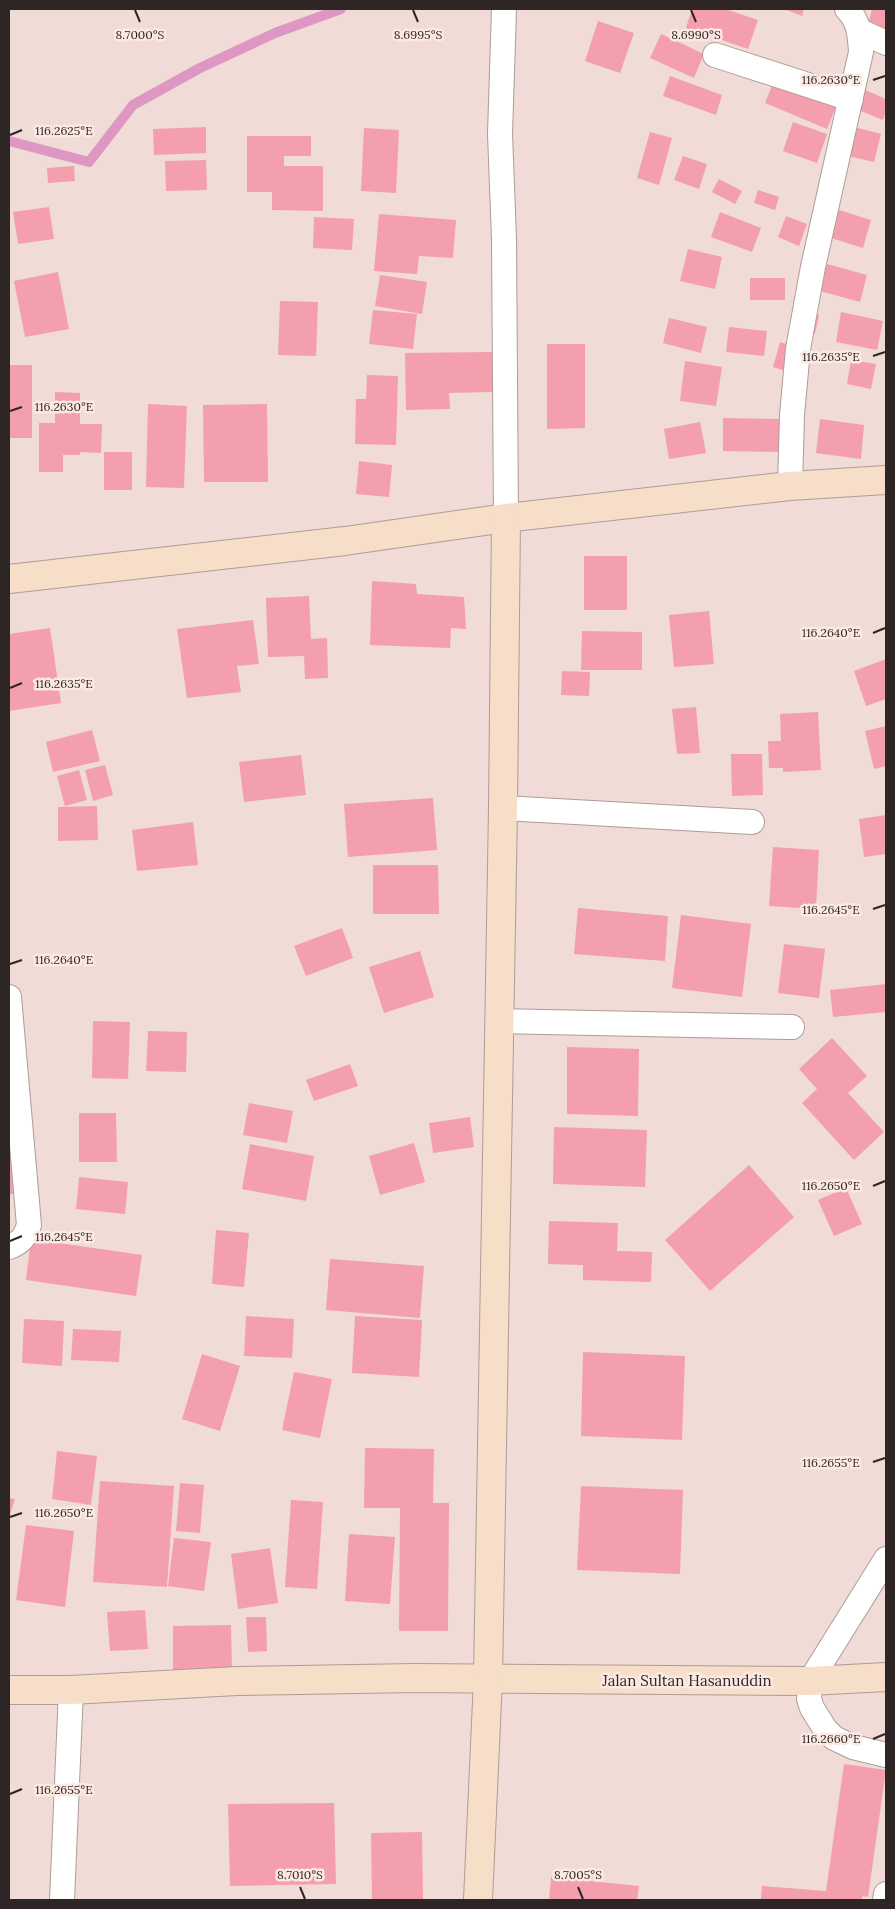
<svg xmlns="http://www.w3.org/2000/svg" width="895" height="1909" font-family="Lora,serif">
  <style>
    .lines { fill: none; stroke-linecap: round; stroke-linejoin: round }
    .stream { stroke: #de96c3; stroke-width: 10 }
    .building { fill: #f49fae }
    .street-casing { stroke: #af9c97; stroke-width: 26 }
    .secondary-casing { stroke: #af9c97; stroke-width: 30 }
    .street { stroke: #fff; stroke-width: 24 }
    .secondary { stroke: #f6dec9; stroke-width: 28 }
    .ticks { fill: none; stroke: #2d2624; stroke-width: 2 }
    .labels { text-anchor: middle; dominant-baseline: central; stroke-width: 5; stroke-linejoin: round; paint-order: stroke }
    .street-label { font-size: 15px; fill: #2d2624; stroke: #fde9e4 }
    .ticks-label { font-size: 12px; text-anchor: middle; fill: #2d2624; stroke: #fde9e4; stroke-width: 5; stroke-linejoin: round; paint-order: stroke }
  </style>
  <rect width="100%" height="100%" fill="#f0dbd6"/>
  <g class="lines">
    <!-- stream -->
    <polyline class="stream" points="9,141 89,162 133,105 200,68 275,33 341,9"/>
  </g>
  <!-- building -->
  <g class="building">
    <polygon points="692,9 725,9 758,20 748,49 686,28"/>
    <polygon points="784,9 804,9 802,16"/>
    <polygon points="872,9 886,9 886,30 868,26"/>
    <polygon points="598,21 634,33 620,73 585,61"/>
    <polygon points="661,34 704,54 694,78 650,58"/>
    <polygon points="670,76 722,95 716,115 663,96"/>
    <polygon points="775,78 837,104 827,129 765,103"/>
    <polygon points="863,89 886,99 886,110 883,120 856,109"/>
    <polygon points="793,122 827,134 817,163 783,151"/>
    <polygon points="851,126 881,134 874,162 844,155"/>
    <polygon points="206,127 206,153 154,155 153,129"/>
    <polygon points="364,128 399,130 396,193 361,191"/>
    <polygon points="650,132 672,138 659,185 637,178"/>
    <polygon points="247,136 311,136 311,156 284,156 284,166 323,166 323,211 272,210 272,192 247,192"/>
    <polygon points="683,156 707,164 699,189 674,180"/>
    <polygon points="206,160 207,190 166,191 165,161"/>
    <polygon points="74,166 75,181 48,183 47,168"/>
    <polygon points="719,179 742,191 735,204 712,192"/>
    <polygon points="758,190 779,197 775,210 754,203"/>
    <polygon points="49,207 54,239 18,244 13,212"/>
    <polygon points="836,209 871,220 863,248 828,237"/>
    <polygon points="720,212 761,228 752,252 711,237"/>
    <polygon points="379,214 456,220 453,258 419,256 417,274 374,271"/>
    <polygon points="786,216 807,224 799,246 778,237"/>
    <polygon points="314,217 354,219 352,250 313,248"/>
    <polygon points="688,249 722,257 715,289 680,281"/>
    <polygon points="827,264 867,275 860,302 820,291"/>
    <polygon points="58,272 69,329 25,337 14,281"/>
    <polygon points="380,275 427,282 422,314 375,306"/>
    <rect x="750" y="278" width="35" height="22"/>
    <polygon points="280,301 318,302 316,356 278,355"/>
    <polygon points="373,310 417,314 413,349 369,344"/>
    <polygon points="841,312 883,321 877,350 836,342"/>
    <polygon points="811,313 819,315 815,334 807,332"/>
    <polygon points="669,318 707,327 701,353 663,343"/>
    <polygon points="729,327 767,331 764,356 726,352"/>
    <polygon points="780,342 797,347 789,372 773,367"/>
    <polygon points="547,344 585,344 585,428 547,429"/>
    <polygon points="492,352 493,392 449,393 450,409 406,410 405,353"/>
    <polygon points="851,360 876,364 871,389 847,384"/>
    <polygon points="685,361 722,367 716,406 680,401"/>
    <rect x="9" y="365" width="23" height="73"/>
    <polygon points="367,375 398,376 396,445 355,444 356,399 366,399"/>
    <polygon points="55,392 80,393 80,424 102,424 101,453 80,452 80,455 63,455 63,472 39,472 39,423 55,423"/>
    <polygon points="148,404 187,406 184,488 146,487"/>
    <polygon points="267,404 268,482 204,482 203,405"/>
    <polygon points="723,418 785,419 785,452 723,451"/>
    <polygon points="820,419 864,425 861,459 816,453"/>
    <polygon points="700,422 706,453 669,459 664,429"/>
    <rect x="104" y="452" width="28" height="38"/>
    <polygon points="359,461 392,465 389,497 356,494"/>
    <rect x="584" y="556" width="43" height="54"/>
    <polygon points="372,581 416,584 417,594 464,597 466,629 451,628 450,648 370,645"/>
    <polygon points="309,596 311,639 327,638 328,678 305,679 304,656 268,657 266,598"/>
    <polygon points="709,611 714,664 674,667 669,615"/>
    <polygon points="253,620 259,664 237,666 241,692 187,698 177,629"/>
    <polygon points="50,628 61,703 9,711 9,634"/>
    <polygon points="582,631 642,632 642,670 581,670"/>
    <polygon points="886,659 886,699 866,706 854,671"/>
    <polygon points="562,671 590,672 589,696 561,695"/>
    <polygon points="696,707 700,753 677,754 672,709"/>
    <polygon points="818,712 821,770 783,772 783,768 769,768 768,741 781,741 780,714"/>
    <polygon points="886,726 886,766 874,769 865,731"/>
    <polygon points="92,730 100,761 53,772 46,742"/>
    <polygon points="731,754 762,754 763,795 732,796"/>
    <polygon points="301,755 306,795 244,802 239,762"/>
    <polygon points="105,765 113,795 93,801 85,770"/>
    <polygon points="79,770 87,800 65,806 57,776"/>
    <polygon points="433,798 437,850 348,857 344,804"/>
    <polygon points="97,806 98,840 58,841 58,807"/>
    <polygon points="886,815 886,854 864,857 859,819"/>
    <polygon points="193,822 198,865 137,871 132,830"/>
    <polygon points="773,847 819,850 816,909 769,906"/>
    <polygon points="373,865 438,865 439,914 373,914"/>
    <polygon points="578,908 668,916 665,961 574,954"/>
    <polygon points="681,915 751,924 742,997 672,988"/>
    <polygon points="342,928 353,958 306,976 294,946"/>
    <polygon points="784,944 825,949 819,998 778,993"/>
    <polygon points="420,951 434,997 384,1013 369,967"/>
    <polygon points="886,984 886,1012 833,1017 830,990"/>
    <polygon points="93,1021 130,1022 128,1079 92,1078"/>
    <polygon points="148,1031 187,1032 186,1072 146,1071"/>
    <polygon points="832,1038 867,1076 848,1093 884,1132 854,1160 802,1103 817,1089 799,1069"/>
    <polygon points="567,1047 639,1049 638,1116 567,1114"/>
    <polygon points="350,1064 358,1086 314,1101 306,1080"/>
    <polygon points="249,1103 293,1111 287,1143 243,1135"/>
    <polygon points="79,1113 116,1113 117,1162 79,1162"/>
    <polygon points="470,1117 474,1147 433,1153 429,1123"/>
    <polygon points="554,1127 647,1130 645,1187 553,1184"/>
    <polygon points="414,1143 425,1182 380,1195 369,1156"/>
    <polygon points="250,1144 314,1156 306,1201 242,1189"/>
    <polygon points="9,1155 19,1156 18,1194 9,1194"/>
    <polygon points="749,1165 794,1217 710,1291 665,1240"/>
    <polygon points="79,1177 128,1182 125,1214 76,1209"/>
    <polygon points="846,1188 862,1224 834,1236 818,1200"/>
    <polygon points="549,1221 618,1223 617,1251 652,1252 651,1282 583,1280 583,1265 548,1264"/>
    <polygon points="216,1230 249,1233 244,1287 212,1284"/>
    <polygon points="31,1239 142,1255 136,1296 26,1280"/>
    <polygon points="330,1259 424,1266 420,1318 326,1310"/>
    <polygon points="246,1316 294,1319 292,1358 244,1356"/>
    <polygon points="355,1316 422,1320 419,1377 352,1373"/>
    <polygon points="24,1319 64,1321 62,1366 22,1363"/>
    <polygon points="73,1329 121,1331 119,1362 71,1360"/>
    <polygon points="583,1352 685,1356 682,1440 581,1436"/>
    <polygon points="202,1354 240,1366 220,1431 182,1419"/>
    <polygon points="294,1372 332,1379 320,1438 282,1430"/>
    <polygon points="365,1448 434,1449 433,1503 449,1503 448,1631 399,1631 400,1508 364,1508"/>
    <polygon points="57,1451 97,1456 91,1505 52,1499"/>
    <polygon points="100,1481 174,1486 167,1587 93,1582"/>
    <polygon points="180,1483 204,1485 200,1533 176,1531"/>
    <polygon points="581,1486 683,1490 680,1574 577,1570"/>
    <polygon points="9,1498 15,1499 9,1518"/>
    <polygon points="291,1500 323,1502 317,1589 285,1587"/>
    <polygon points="26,1525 74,1531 65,1607 16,1600"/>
    <polygon points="349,1534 395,1537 390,1604 345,1601"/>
    <polygon points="174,1538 211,1542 204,1591 168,1586"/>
    <polygon points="270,1548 278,1603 238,1609 231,1554"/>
    <polygon points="145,1610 148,1649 110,1651 107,1612"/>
    <polygon points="246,1617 266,1617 267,1651 248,1652"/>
    <polygon points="231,1625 232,1673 173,1673 173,1626"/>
    <polygon points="844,1764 886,1770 868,1897 862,1896 862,1900 761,1900 762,1886 826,1891"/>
    <polygon points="334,1803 336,1884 230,1886 228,1804"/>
    <polygon points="422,1832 423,1900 372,1900 371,1833"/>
    <polygon points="551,1877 639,1886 637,1900 549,1900"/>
  </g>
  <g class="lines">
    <defs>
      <g id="street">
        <polyline points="504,9 500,134 504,239 506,518"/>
        <polyline points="860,31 886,43"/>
        <polyline points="715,55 851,99"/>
        <path d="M790 486 792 415 798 349 813 267 861 52C860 35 859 21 847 9"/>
        <polyline points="503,808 752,822"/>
        <path d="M9 997 29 1225C25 1237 21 1243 9 1247"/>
        <polyline points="499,1021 792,1027"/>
        <polyline points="886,1559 810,1681 809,1699 812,1708 825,1729 834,1738 853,1747 886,1755"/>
        <polyline points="62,1900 71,1690"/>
        <polyline points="885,1900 886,1894"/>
      </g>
      <g id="secondary">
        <polyline points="9,579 345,541 506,518 790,486 886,480"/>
        <polyline points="9,1690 71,1690 237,1681 415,1678 810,1681 886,1677"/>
        <polyline points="478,1900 488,1679 503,808 506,518"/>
      </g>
    </defs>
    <!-- street casing -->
    <use href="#street" class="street-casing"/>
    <!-- secondary casing -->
    <use href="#secondary" class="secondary-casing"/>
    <!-- street -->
    <use href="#street" class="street"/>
    <!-- secondary -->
    <use href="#secondary" class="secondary"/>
  </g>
  <!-- ticks -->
  <path class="ticks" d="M135 10 140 22M413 10 418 22M691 10 696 22M873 80 885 76M10 135 22 130M873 356 885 352M10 411 22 407M873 633 885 628M10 688 22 683M873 909 885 905M10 964 22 960M873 1186 885 1181M10 1241 22 1236M873 1462 885 1458M10 1517 22 1513M873 1739 885 1734M10 1794 22 1789M300 1887 305 1899M578 1887 583 1899"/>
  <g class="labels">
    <!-- street labels -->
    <g class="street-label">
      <text x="687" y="1680">Jalan Sultan Hasanuddin</text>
    </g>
  </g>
  <g class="ticks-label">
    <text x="418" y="39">8.6995°S</text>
    <text x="696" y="39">8.6990°S</text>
    <text x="140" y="39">8.7000°S</text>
    <text x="831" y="84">116.2630°E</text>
    <text x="64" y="135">116.2625°E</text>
    <text x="831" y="361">116.2635°E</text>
    <text x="64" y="411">116.2630°E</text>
    <text x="831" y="637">116.2640°E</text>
    <text x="64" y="688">116.2635°E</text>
    <text x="831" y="914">116.2645°E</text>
    <text x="64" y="964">116.2640°E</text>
    <text x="831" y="1190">116.2650°E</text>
    <text x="64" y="1241">116.2645°E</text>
    <text x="831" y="1467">116.2655°E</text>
    <text x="64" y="1517">116.2650°E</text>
    <text x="831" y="1743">116.2660°E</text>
    <text x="64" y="1794">116.2655°E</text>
    <text x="300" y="1879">8.7010°S</text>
    <text x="578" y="1879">8.7005°S</text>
  </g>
  <!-- border -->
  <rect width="895" height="1909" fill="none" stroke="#2d2624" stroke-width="20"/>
</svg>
